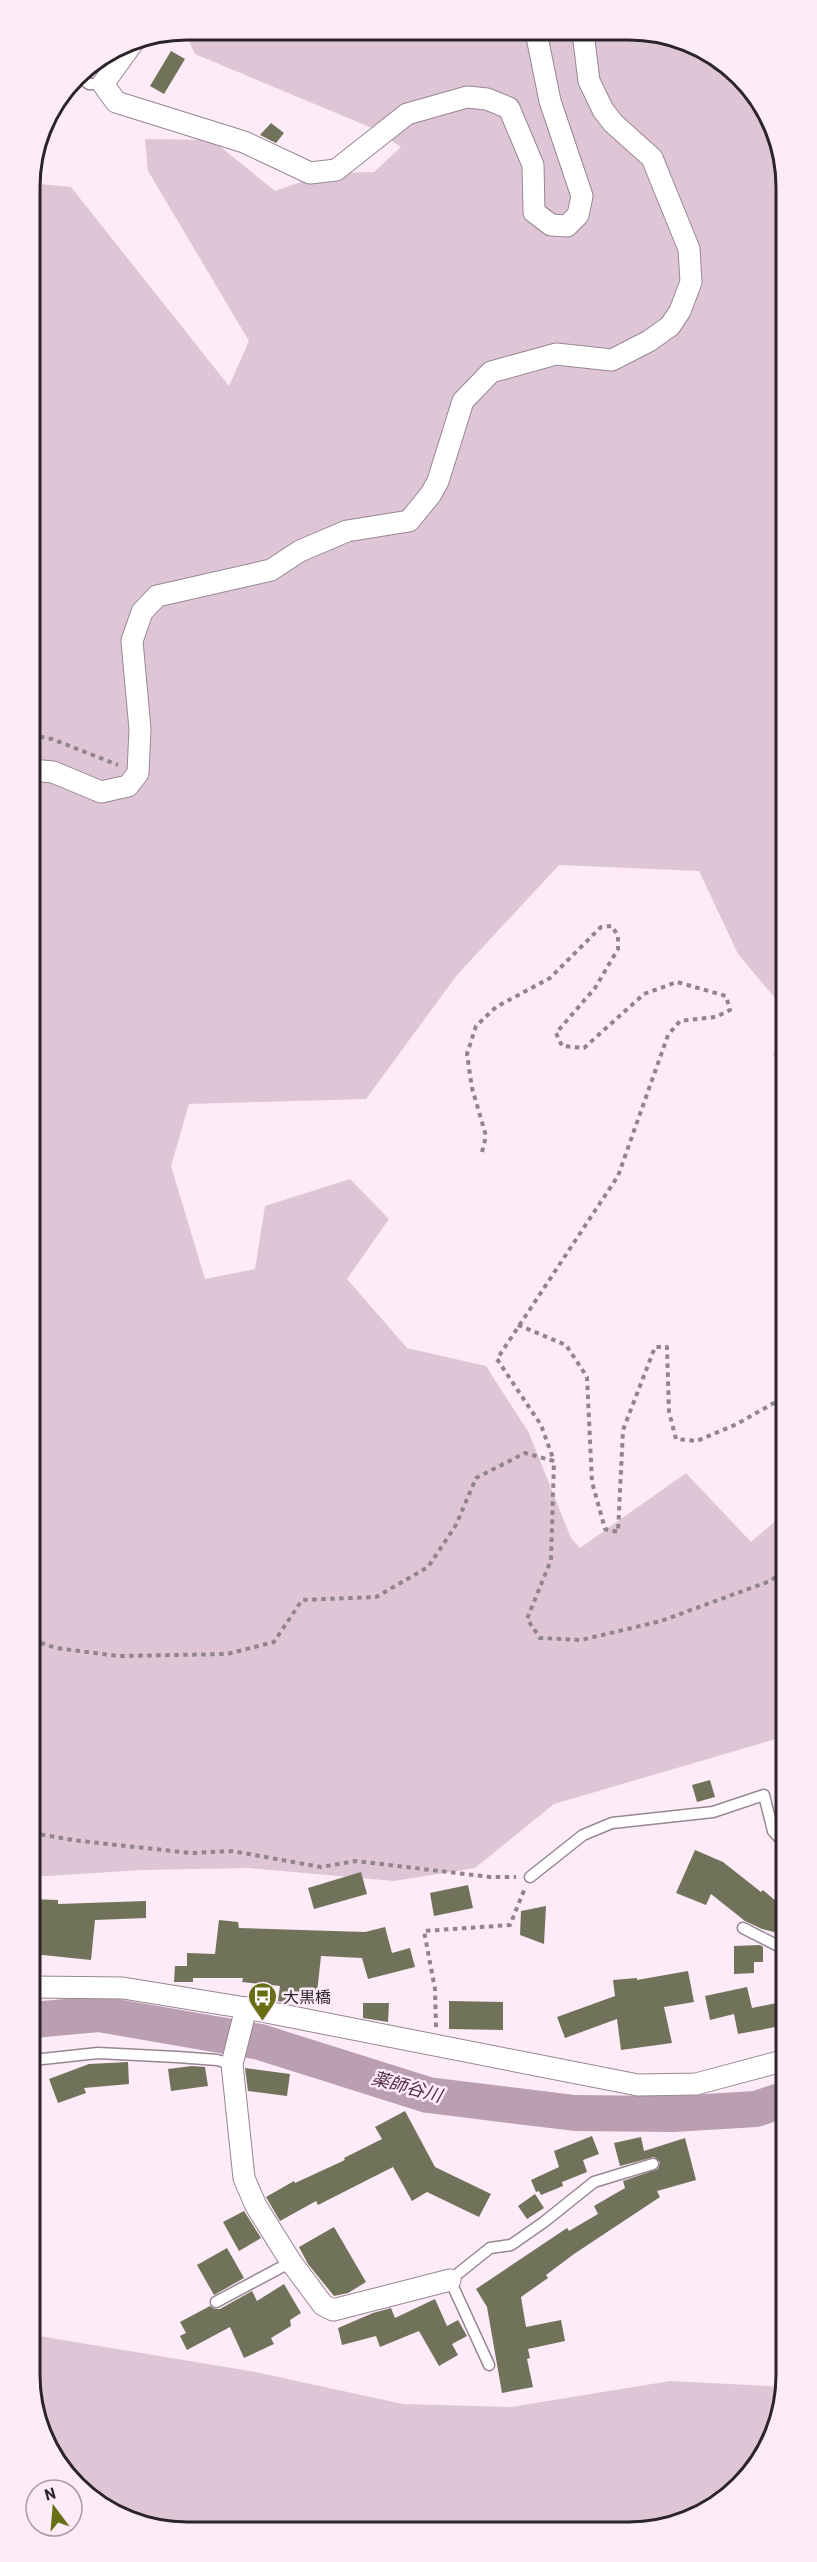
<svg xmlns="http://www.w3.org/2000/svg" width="817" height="2562" font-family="Barlow,'Noto Sans JP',sans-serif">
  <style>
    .green { fill: #dec6d7 }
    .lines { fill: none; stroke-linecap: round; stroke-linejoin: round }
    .river { stroke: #ba9fb2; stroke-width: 36 }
    .building { fill: #707359 }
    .lane-casing { stroke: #978793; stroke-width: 13 }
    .street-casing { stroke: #978793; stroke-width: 23 }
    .path { stroke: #91858d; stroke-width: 4; stroke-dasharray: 4.5 4.5; stroke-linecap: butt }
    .lane { stroke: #fff; stroke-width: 10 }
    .street { stroke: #fff; stroke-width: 21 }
    .labels { text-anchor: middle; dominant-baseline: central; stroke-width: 5; stroke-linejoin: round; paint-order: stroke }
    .poi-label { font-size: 16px; fill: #2b2529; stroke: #fdebf8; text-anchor: start }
    .water-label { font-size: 18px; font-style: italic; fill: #542e4b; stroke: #fdebf8 }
    .rim { fill: none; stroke: #2b2529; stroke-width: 3 }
  </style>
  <rect width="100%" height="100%" fill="#fdebf8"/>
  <!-- green -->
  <g class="green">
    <polygon points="184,31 660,33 741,76 784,157 785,1010 738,954 699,871 559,865 457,975 366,1099 189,1104 171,1166 205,1279 255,1269 265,1206 350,1179 389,1219 347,1279 407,1348 486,1366 529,1433 571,1538 580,1548 686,1473 751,1542 786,1512 786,1736 554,1804 475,1868 394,1881 249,1868 142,1870 32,1877 30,183 71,187 229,386 249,341 148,171 145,139 212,140 275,191 327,173 374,172 401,147 372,128 195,54"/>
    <polygon points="785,1017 785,1061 773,1055"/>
    <polygon points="33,2335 250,2371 403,2404 511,2407 670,2381 786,2387 775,2434 748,2479 708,2511 660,2529 157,2529 76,2486 33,2405"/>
  </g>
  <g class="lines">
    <!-- river -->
    <polyline class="river" points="33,2020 99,2014 260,2042 428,2095 575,2113 673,2114 756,2109 786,2099"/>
  </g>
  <!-- building -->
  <g class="building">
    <polygon points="171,51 185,59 164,94 150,86"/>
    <polygon points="271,123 284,133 276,143 260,135"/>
    <polygon points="710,1780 715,1797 697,1802 692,1785"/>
    <polygon points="695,1850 723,1862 761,1892 763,1890 777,1902 786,1905 786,1935 762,1929 745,1921 711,1894 706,1905 676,1893"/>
    <polygon points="361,1872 367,1894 314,1909 308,1888"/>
    <polygon points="468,1885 473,1908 434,1916 430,1893"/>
    <polygon points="32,1899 58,1900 58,1904 146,1901 146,1918 95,1920 91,1960 43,1955 32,1956"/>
    <polygon points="546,1906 544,1944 520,1935 521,1911"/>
    <polygon points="219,1920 238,1922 239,1928 365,1932 385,1927 392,1953 410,1948 415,1967 368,1979 362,1958 321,1956 317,1993 282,2002 278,2001 280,1986 242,1982 243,1978 193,1978 193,1982 174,1982 175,1966 187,1966 187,1953 215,1954"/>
    <polygon points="760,1945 763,1947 763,1962 754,1962 754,1973 734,1974 734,1946"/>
    <polygon points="688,1971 694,2002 664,2007 672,2043 621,2050 617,2019 565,2038 557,2017 615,1996 613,1980 637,1978 637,1980"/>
    <polygon points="747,1987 752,2008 786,2001 786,2025 738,2034 734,2014 710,2020 705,1996"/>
    <polygon points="449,2001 503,2002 503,2030 449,2029"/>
    <polygon points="363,2003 389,2003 388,2022 363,2018"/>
    <polygon points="128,2062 129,2084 84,2088 86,2093 58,2103 49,2079 89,2064"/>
    <polygon points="192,2066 205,2067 208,2086 171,2091 168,2069"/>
    <polygon points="245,2068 290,2074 287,2096 248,2091"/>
    <polygon points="405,2111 435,2167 491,2194 479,2217 427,2192 412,2201 393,2167 318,2205 316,2201 280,2221 266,2197 294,2181 295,2183 345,2160 344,2158 382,2139 375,2127"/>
    <polygon points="592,2136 599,2154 583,2160 587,2172 562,2182 563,2186 541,2195 539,2191 536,2192 531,2180 559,2167 554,2151"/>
    <polygon points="641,2137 644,2151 685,2138 696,2180 657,2191 660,2197 574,2254 546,2275 548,2278 521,2297 526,2327 561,2320 565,2341 528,2349 530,2358 527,2359 533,2387 502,2393 487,2307 476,2289 567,2228 569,2231 598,2214 594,2206 625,2188 623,2181 658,2169 660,2162 654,2157 620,2166 614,2143"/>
    <polygon points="535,2194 544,2208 527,2219 518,2206"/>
    <polygon points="244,2211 261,2238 239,2251 223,2222"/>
    <polygon points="334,2227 366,2282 348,2293 334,2296 308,2264 299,2247"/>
    <polygon points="227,2248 244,2278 214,2295 197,2265"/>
    <polygon points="284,2284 301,2313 290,2320 291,2326 271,2338 274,2344 244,2358 230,2327 187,2350 180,2336 186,2333 180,2322 210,2306 215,2309 220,2309 252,2291 257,2301"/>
    <polygon points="435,2299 447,2326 458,2320 467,2336 452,2344 458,2355 439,2366 419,2331 380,2347 376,2336 342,2345 338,2328 373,2313 391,2308 395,2318"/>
  </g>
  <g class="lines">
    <defs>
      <g id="lane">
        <polyline points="77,75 89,84 103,84"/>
        <polyline points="530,1877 583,1835 612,1823 713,1812 764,1795 773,1831 786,1845"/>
        <polyline points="743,1928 786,1950"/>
        <polyline points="33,2060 98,2053 177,2057 217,2060 232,2064"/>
        <polyline points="216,2302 291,2262"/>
        <polyline points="489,2365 450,2280 490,2248 511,2245 544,2222 594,2182 653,2164"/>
      </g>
      <g id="street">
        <polyline points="134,41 103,84 116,102 244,142 310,173 336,170 407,114 467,97 487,99 509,108 533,165 534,212 551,225 567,226 578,215 582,196 550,101 536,32"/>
        <polyline points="31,770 53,772 101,792 128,786 138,773 140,729 132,641 142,612 157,596 271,570 300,551 347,531 409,521 431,494 438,481 463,401 491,372 556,354 612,360 649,341 670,326 680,311 691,282 689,249 652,158 613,123 603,110 589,81 583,33"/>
        <polyline points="32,1987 123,1988 246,2008 638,2085 696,2084 786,2060"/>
        <polyline points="246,2008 232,2064 244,2178 256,2206 291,2262 323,2305 333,2310 450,2280"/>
      </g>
    </defs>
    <!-- lane casing -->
    <use href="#lane" class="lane-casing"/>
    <!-- street casing -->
    <use href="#street" class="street-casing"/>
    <!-- path -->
    <g class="path">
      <polyline points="31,735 52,739 118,765"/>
      <polyline points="482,1152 486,1136 472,1088 467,1054 476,1026 496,1007 550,978 601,927 612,926 618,936 618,949 595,988 556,1033 562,1046 584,1048 644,994 677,982 726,996 730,1010 716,1017 680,1021 668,1035 618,1176 497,1359 541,1425 554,1461"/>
      <polyline points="518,1325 566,1345 587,1377 592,1482 605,1529 618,1532 623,1430 655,1347 667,1347 669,1412 676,1439 697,1441 737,1424 786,1396"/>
      <polyline points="32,1640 56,1648 118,1656 227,1654 274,1642 302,1600 376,1597 428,1567 456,1525 476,1478 525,1453 554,1461 551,1560 527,1619 540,1638 581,1640 661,1621 770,1581 786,1570"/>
      <polyline points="32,1833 80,1841 191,1853 232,1851 321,1867 356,1861 490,1877 516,1877"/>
      <polyline points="436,2027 435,1989 424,1931 510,1925 525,1888"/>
    </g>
    <!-- lane -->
    <use href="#lane" class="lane"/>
    <!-- street -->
    <use href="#street" class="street"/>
  </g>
  <!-- icons -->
  <defs>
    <symbol id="bus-pin" viewBox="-11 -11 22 30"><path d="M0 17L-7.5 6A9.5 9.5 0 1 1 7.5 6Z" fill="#676e14" stroke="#fdebf8"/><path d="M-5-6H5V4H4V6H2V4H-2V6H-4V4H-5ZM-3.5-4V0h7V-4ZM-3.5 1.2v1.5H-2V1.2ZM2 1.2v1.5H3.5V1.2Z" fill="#fff"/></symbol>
  </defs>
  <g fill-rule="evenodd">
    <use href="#bus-pin" x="246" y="1980" width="33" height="45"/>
  </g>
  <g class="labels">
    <!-- poi labels -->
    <g class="poi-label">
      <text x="283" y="1996">大黒橋</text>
    </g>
    <!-- water labels -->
    <g class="water-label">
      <text transform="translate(407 2086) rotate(15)">薬師谷川</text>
    </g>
  </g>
  <!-- crop -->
  <path d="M0 0H817V2562H0ZM187 40H629A147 147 0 0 1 776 187V2375A147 147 0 0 1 629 2522H187A147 147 0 0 1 40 2375V187A147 147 0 0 1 187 40Z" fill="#fdebf8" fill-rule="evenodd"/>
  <path class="rim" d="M187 40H629A147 147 0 0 1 776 187V2375A147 147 0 0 1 629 2522H187A147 147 0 0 1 40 2375V187A147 147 0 0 1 187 40Z"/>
  <!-- north arrow -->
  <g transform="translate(54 2508) rotate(344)"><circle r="28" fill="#fdebf8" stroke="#a99ca5" stroke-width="1.5"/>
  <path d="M0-4.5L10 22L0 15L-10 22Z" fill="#676e14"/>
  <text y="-9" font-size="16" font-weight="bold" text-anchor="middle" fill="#2b2529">N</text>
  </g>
</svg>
